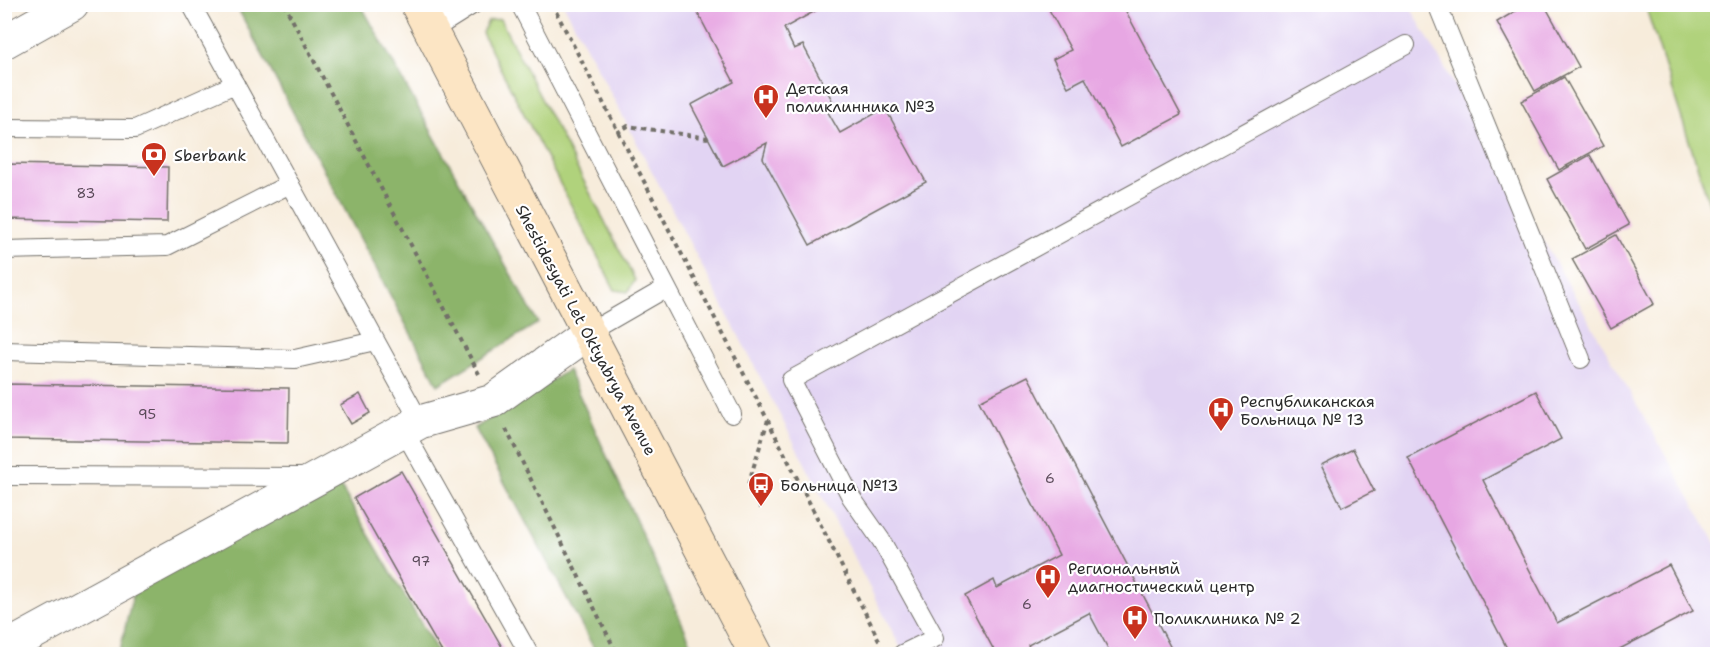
<svg xmlns="http://www.w3.org/2000/svg" width="1722" height="659" font-family="'Shantell Sans',sans-serif">
  <style>
    .built { fill: #e2d4f3 }
    .green { fill: #b0d27b; stroke: #6e7e53; stroke-width: 1.5 }
    .forest { fill: #8cb46b; stroke: #5c704b; stroke-width: 1.5 }
    .building { fill: #e7a7e3 }
    .lines { fill: none; stroke-linecap: round; stroke-linejoin: round }
    .service-casing { stroke: #726f69; stroke-width: 20 }
    .minor-casing { stroke: #726f69; stroke-width: 35 }
    .secondary-casing { stroke: #726f69; stroke-width: 35 }
    .path { stroke: #726f69; stroke-width: 4; stroke-dasharray: 4.5 4.5; stroke-linecap: butt }
    .service { stroke: #fff; stroke-width: 18 }
    .minor { stroke: #fff; stroke-width: 33 }
    .secondary { stroke: #fce5c4; stroke-width: 33 }
    .labels { text-anchor: middle; dominant-baseline: central; stroke-width: 4.5; stroke-linejoin: round; paint-order: stroke }
    .number-label { font-size: 14px; fill: #5a4a59 }
    .poi-label { font-size: 16px; fill: #2b2b2b; stroke: #fff; text-anchor: start }
    .street-label { font-size: 16px; fill: #2b2b2b; stroke: #fff }
  </style>
  <rect width="100%" height="100%" fill="#fff"/>
  <filter id="ink" filterUnits="userSpaceOnUse"><feTurbulence type="fractalNoise" baseFrequency=".0167" numOctaves="2"/><feDisplacementMap in="SourceGraphic" scale="12" xChannelSelector="R" yChannelSelector="G"/><feConvolveMatrix kernelMatrix="1 2 1 2 8 2 1 2 1" color-interpolation-filters="sRGB"/></filter>
  <filter id="wash" filterUnits="userSpaceOnUse"><feTurbulence type="fractalNoise" baseFrequency=".008" numOctaves="4" result="noise"/><feDisplacementMap in="SourceGraphic" scale="24" xChannelSelector="R" yChannelSelector="G"/><feGaussianBlur stdDeviation="1.35" result="paint"/><feColorMatrix in="noise" values="0 0 0 0 0 0 0 0 0 0 0 0 0 0 0 0 0 1.4 0 .05"/><feComposite in="paint" operator="in"/></filter>
  <g filter="url(#wash)">
    <rect width="100%" height="100%" fill="#f7ecdb"/>
    <!-- built -->
    <polygon class="built" points="564,5 1409,5 1717,545 1717,654 904,654 731,321"/>
    <!-- green -->
    <g class="green">
      <polygon points="1645,5 1717,5 1717,227"/>
      <polygon points="500,19 635,280 628,292 615,290 482,33 488,21"/>
    </g>
    <!-- forest -->
    <g class="forest">
      <polygon points="236,5 361,5 538,323 438,385"/>
      <polygon points="568,370 696,654 597,654 475,428"/>
      <polygon points="332,472 439,654 119,654 136,581"/>
    </g>
    <g id="blocks">
      <!-- building -->
      <g class="building">
        <polygon points="693,4 828,4 784,28 794,49 803,45 833,102 825,107 840,133 885,108 926,182 810,245 763,158 767,143 723,166 691,105 734,82"/>
        <polygon points="1046,4 1122,4 1181,115 1121,147 1085,78 1068,87 1053,59 1071,50"/>
        <polygon points="1527,4 1544,4 1579,67 1535,91 1497,22"/>
        <polygon points="1564,77 1603,146 1559,170 1521,101"/>
        <polygon points="1590,155 1629,225 1585,249 1547,179"/>
        <polygon points="4,164 168,167 167,222 4,219"/>
        <polygon points="1616,235 1654,304 1611,328 1572,259"/>
        <polygon points="1028,376 1174,654 1111,654 1089,613 1028,645 1033,654 996,654 965,596 994,580 997,588 1059,555 979,401"/>
        <polygon points="4,384 289,388 288,443 4,439"/>
        <polygon points="1536,391 1561,439 1483,480 1557,623 1669,565 1693,611 1610,654 1510,654 1408,458"/>
        <polygon points="360,394 370,413 351,424 340,405"/>
        <polygon points="1353,449 1374,491 1342,507 1321,465"/>
        <polygon points="401,471 506,654 443,654 410,597 354,498"/>
      </g>
    </g>
  </g>
  <g filter="url(#ink)">
    <use href="#blocks" fill-opacity="0" stroke="#726f69" stroke-width="1.5"/>
    <g class="lines">
      <defs>
        <g id="service">
          <polyline points="191,4 420,422"/>
          <polyline points="520,4 732,414"/>
          <polyline points="1437,4 1581,359"/>
          <polyline points="431,31 474,4"/>
          <polyline points="4,128 135,129 235,84"/>
          <polyline points="4,250 167,246 290,184"/>
          <polyline points="588,333 666,288"/>
          <polyline points="4,351 295,359 375,341"/>
          <polyline points="404,431 529,654"/>
          <polyline points="4,476 309,477"/>
          <polyline points="902,654 935,638 881,540 851,497 791,380 1406,45"/>
        </g>
        <g id="minor">
          <polyline points="4,42 72,4"/>
          <polyline points="4,649 420,422 493,401 588,333"/>
        </g>
        <polyline id="secondary" points="417,4 756,654"/>
      </defs>
      <!-- service casing -->
      <use href="#service" class="service-casing"/>
      <!-- minor casing -->
      <use href="#minor" class="minor-casing"/>
      <!-- secondary casing -->
      <use href="#secondary" class="secondary-casing"/>
      <!-- path -->
      <g class="path">
        <polyline points="284,4 479,374"/>
        <polyline points="552,4 763,411 881,644"/>
        <polyline points="617,133 628,126 708,138"/>
        <polyline points="506,429 617,654"/>
        <polyline points="761,508 748,485 768,420"/>
      </g>
      <!-- service -->
      <use href="#service" class="service"/>
      <!-- minor -->
      <use href="#minor" class="minor"/>
      <!-- secondary -->
      <use href="#secondary" class="secondary"/>
    </g>
  </g>
  <!-- icons -->
  <defs>
    <symbol id="hospital-pin" viewBox="-11 -11 22 30"><path d="M0 17L-7.5 6A9.5 9.5 0 1 1 7.5 6Z" fill="#c8321e" stroke="#fff"/><path d="M-5-5h3v3.5h4V-5h3V5h-3V1.5h-4V5h-3Z" fill="#fff"/></symbol>
    <symbol id="bank-pin" viewBox="-11 -11 22 30"><path d="M0 17L-7.5 6A9.5 9.5 0 1 1 7.5 6Z" fill="#c8321e" stroke="#fff"/><path d="M-6-4H6V4H-6ZM0-2.3a2.3 2.3 0 1 0 0 4.6a2.3 2.3 0 1 0 0-4.6Z" fill="#fff"/></symbol>
    <symbol id="bus-pin" viewBox="-11 -11 22 30"><path d="M0 17L-7.5 6A9.5 9.5 0 1 1 7.5 6Z" fill="#c8321e" stroke="#fff"/><path d="M-5-6H5V4H4V6H2V4H-2V6H-4V4H-5ZM-3.5-4V0h7V-4ZM-3.5 1.2v1.5H-2V1.2ZM2 1.2v1.5H3.5V1.2Z" fill="#fff"/></symbol>
  </defs>
  <g fill-rule="evenodd">
    <use href="#hospital-pin" x="751" y="82" width="30" height="40"/>
    <use href="#bank-pin" x="139" y="140" width="30" height="40"/>
    <use href="#hospital-pin" x="1206" y="395" width="30" height="40"/>
    <use href="#bus-pin" x="746" y="470" width="30" height="40"/>
    <use href="#hospital-pin" x="1033" y="562" width="30" height="40"/>
    <use href="#hospital-pin" x="1120" y="603" width="30" height="40"/>
  </g>
  <g class="labels">
    <!-- number labels -->
    <g class="number-label">
      <text x="86" y="193">83</text>
      <text x="147" y="414">95</text>
      <text x="1050" y="478">6</text>
      <text x="421" y="561">97</text>
      <text x="1027" y="604">6</text>
    </g>
    <!-- poi labels -->
    <g class="poi-label">
      <text x="786" y="88">Детская<tspan x="786" dy="18">поликлинника №3</tspan></text>
      <text x="174" y="155">Sberbank</text>
      <text x="1240" y="401">Республиканская<tspan x="1240" dy="18">Больница № 13</tspan></text>
      <text x="780" y="485">Больница №13</text>
      <text x="1068" y="568">Региональный<tspan x="1068" dy="18">диагностический центр</tspan></text>
      <text x="1154" y="618">Поликлиника № 2</text>
    </g>
    <!-- street labels -->
    <g class="street-label">
      <text transform="translate(586 330) rotate(62)">Shestidesyati Let Oktyabrya Avenue</text>
    </g>
  </g>
  <!-- margin -->
  <rect width="1722" height="659" fill="none" stroke="#fff" stroke-width="24"/>
</svg>
